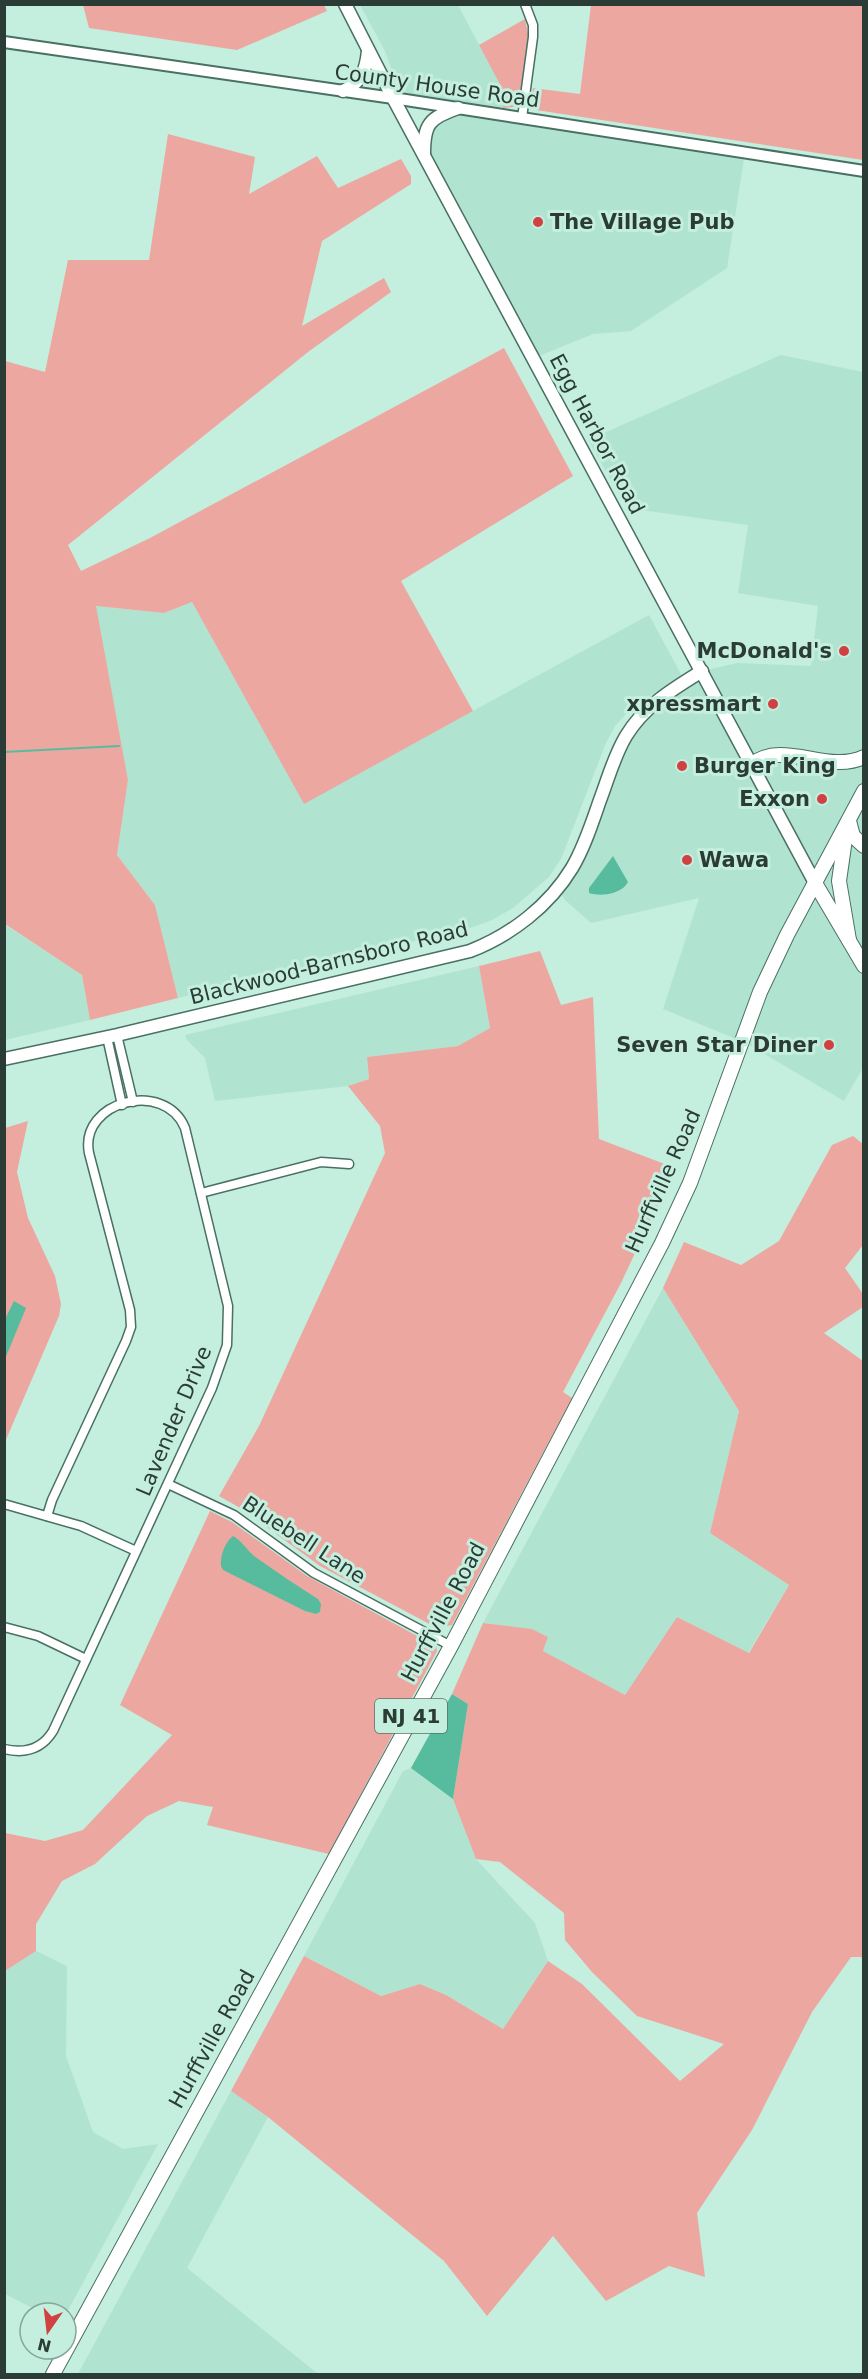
<svg xmlns="http://www.w3.org/2000/svg" width="868" height="2379" font-family="'DejaVu Sans',sans-serif">
  <style>
    .built { fill: #b0e4d1 }
    .green { fill: #eda7a1 }
    .water { fill: #57bc9e }
    .lines { fill: none; stroke-linecap: round; stroke-linejoin: round }
    .stream { stroke: #57bc9e; stroke-width: 2 }
    .minor-casing { stroke: #497063; stroke-width: 11 }
    .tertiary-casing { stroke: #497063; stroke-width: 14 }
    .secondary-casing { stroke: #497063; stroke-width: 15 }
    .primary-casing { stroke: #497063; stroke-width: 16 }
    .minor { stroke: #fff; stroke-width: 8 }
    .tertiary { stroke: #fff; stroke-width: 10 }
    .secondary { stroke: #fff; stroke-width: 12 }
    .primary { stroke: #fff; stroke-width: 14 }
    .poi-dot { fill: #d04141; stroke: #c4eede; stroke-width: 2 }
    .labels { text-anchor: middle; dominant-baseline: central; stroke-width: 6; stroke-linejoin: round; paint-order: stroke }
    .shield { fill: #c4eede; stroke: #597168; stroke-width: 1.5 }
    .shield-label { font-size: 20px; font-weight: bold; fill: #2b3c36 }
    .street-label { font-size: 21px; fill: #2b3c36; stroke: #c4eede }
    .poi-label { font-size: 21px; font-weight: bold; fill: #2b3c36; stroke: #c4eede; text-anchor: end }
  </style>
  <rect width="100%" height="100%" fill="#c4eede"/>
  <!-- built -->
  <g class="built">
    <polygon points="360,5 458,5 504,92 503,108 406,93 391,68 385,51"/>
    <polygon points="458,108 745,152 727,268 631,331 593,334 534,358 424,155 424,134"/>
    <polygon points="781,355 863,372 864,1066 844,1101 746,1043 663,1009 699,898 591,923 565,900 558,888 639,719 702,671 737,663 811,666 818,606 738,593 748,525 627,508 588,440"/>
    <polygon points="192,602 304,803 649,615 682,676 643,700 627,713 615,726 606,743 561,859 549,877 513,908 492,920 473,927 178,998 155,905 117,855 128,780 95,606 164,613"/>
    <polygon points="4,924 82,975 90,1020 5,1040"/>
    <polygon points="479,966 490,1028 458,1046 367,1057 369,1079 348,1086 215,1101 205,1058 187,1040 185,1035"/>
    <polygon points="663,1288 739,1411 710,1533 789,1585 748,1653 677,1617 625,1695 543,1651 548,1637 532,1629 483,1623"/>
    <polygon points="448,1701 468,1707 453,1799 476,1859 535,1923 548,1961 503,2029 446,1995 420,1984 381,1996 304,1956 403,1771 411,1768"/>
    <polygon points="36,1951 67,1966 66,2056 93,2132 123,2149 158,2144 66,2314 42,2313 5,2294 5,1971"/>
    <polygon points="231,2091 268,2117 187,2268 318,2374 78,2374"/>
  </g>
  <!-- green -->
  <g class="green">
    <polygon points="324,5 327,11 237,50 89,28 83,5"/>
    <polygon points="591,5 863,5 863,160 536,110 531,102 533,88 580,94"/>
    <polygon points="525,19 529,39 519,99 514,107 503,108 504,92 479,45"/>
    <polygon points="168,134 255,157 249,194 317,156 338,188 401,159 411,176 411,184 322,241 302,326 384,278 391,292 308,352 68,545 81,571 150,538 504,348 573,476 401,581 473,711 304,804 192,602 164,613 96,606 128,780 117,855 155,905 178,998 90,1020 82,975 5,924 5,361 45,372 68,260 149,260"/>
    <polygon points="540,951 561,1005 593,997 599,1139 675,1168 621,1283 563,1392 572,1398 452,1625 437,1628 320,1566 242,1509 219,1496 259,1426 385,1153 380,1126 348,1086 369,1079 367,1057 458,1046 490,1028 479,966"/>
    <polygon points="28,1121 17,1172 28,1218 55,1276 61,1304 59,1316 5,1442 5,1128"/>
    <polygon points="853,1136 863,1144 863,1245 845,1268 863,1294 863,1307 824,1333 863,1361 863,1960 861,1957 851,1957 812,2012 752,2130 697,2213 705,2277 669,2266 606,2301 553,2236 487,2316 444,2261 268,2117 231,2091 304,1956 381,1996 420,1984 446,1995 503,2029 548,1961 582,1984 680,2081 724,2044 637,2016 592,1972 565,1940 564,1913 500,1862 476,1859 453,1799 468,1704 452,1694 483,1623 532,1629 548,1637 543,1651 625,1695 677,1617 749,1653 789,1585 710,1533 739,1411 663,1288 684,1242 741,1265 779,1241 832,1145"/>
    <polygon points="210,1511 232,1522 307,1576 432,1644 436,1646 437,1651 329,1854 207,1825 213,1807 179,1801 147,1816 95,1864 62,1881 36,1924 36,1951 5,1971 5,1833 45,1841 83,1830 172,1735 120,1705"/>
  </g>
  <!-- water -->
  <g class="water">
    <path d="M613 856 628 882C622 894 601 897 589 893V888Z"/>
    <polygon points="14,1301 26,1308 5,1359 5,1319"/>
    <path d="M233 1536C241 1540 247 1550 254 1556 275 1571 296 1585 318 1599L321 1604 320 1612 316 1614 305 1611 223 1570 221 1566C220 1556 225 1542 233 1536Z"/>
    <polygon points="452,1694 468,1704 453,1799 411,1768"/>
  </g>
  <g class="lines">
    <!-- stream -->
    <polyline class="stream" points="4,752 119,746"/>
    <defs>
      <g id="minor">
        <polyline points="522,118 533,37 533,25 525,4"/>
        <polyline points="117,1035 133,1102"/>
        <polyline points="107,1037 122,1105"/>
        <polyline points="201,1193 321,1162 349,1164"/>
        <polyline points="168,1484 234,1515 314,1573 451,1646"/>
        <polyline points="4,1504 81,1526 136,1551"/>
        <polyline points="4,1627 38,1636 86,1659"/>
        <path d="M4 1749C25 1754 42 1749 53 1731L212 1388 227 1345 228 1306 185 1128C165 1079 79 1101 89 1153L130 1310 131 1327 126 1341 52 1500 47 1516"/>
      </g>
      <polyline id="tertiary" points="4,42 393,98 864,171"/>
      <g id="secondary">
        <polyline points="345,4 393,98 815,883"/>
        <path d="M343 91C362 82 366 70 368 51"/>
        <path d="M424 154C424 124 429 118 458 108"/>
        <path d="M4 1059 117 1035 470 951C511 935 549 906 572 868 584 848 592 823 600 800 608 779 614 756 626 736 644 706 673 689 702 671"/>
      </g>
      <g id="primary">
        <path d="M751 764C760 759 768 755 778 755 807 754 836 770 864 757"/>
        <polyline points="849,821 853,836 864,846"/>
        <polyline points="846,832 839,881 849,940"/>
        <polyline points="815,883 864,966"/>
        <polyline points="53,2374 451,1646 662,1243 690,1183 760,992 787,935 864,791"/>
      </g>
    </defs>
    <!-- minor casing -->
    <use href="#minor" class="minor-casing"/>
    <!-- tertiary casing -->
    <use href="#tertiary" class="tertiary-casing"/>
    <!-- secondary casing -->
    <use href="#secondary" class="secondary-casing"/>
    <!-- primary casing -->
    <use href="#primary" class="primary-casing"/>
    <!-- minor -->
    <use href="#minor" class="minor"/>
    <!-- tertiary -->
    <use href="#tertiary" class="tertiary"/>
    <!-- secondary -->
    <use href="#secondary" class="secondary"/>
    <!-- primary -->
    <use href="#primary" class="primary"/>
  </g>
  <!-- markers -->
  <g class="poi-dot">
    <circle cx="538" cy="222" r="6"/>
    <circle cx="844" cy="651" r="6"/>
    <circle cx="773" cy="704" r="6"/>
    <circle cx="682" cy="766" r="6"/>
    <circle cx="822" cy="799" r="6"/>
    <circle cx="687" cy="860" r="6"/>
    <circle cx="829" cy="1045" r="6"/>
  </g>
  <g class="labels">
    <!-- shield labels -->
    <rect class="shield" x="375" y="1699" width="72" height="34" rx="4.5"/>
    <g class="shield-label">
      <text x="411" y="1716">NJ 41</text>
    </g>
    <!-- street labels -->
    <g class="street-label">
      <text transform="translate(437 86) rotate(8)">County House Road</text>
      <text transform="translate(597 434) rotate(62)">Egg Harbor Road</text>
      <text transform="translate(329 963) rotate(-14)">Blackwood-Barnsboro Road</text>
      <text transform="translate(663 1181) rotate(-66)">Hurffville Road</text>
      <text transform="translate(174 1421) rotate(-67)">Lavender Drive</text>
      <text transform="translate(304 1540) rotate(33)">Bluebell Lane</text>
      <text transform="translate(443 1612) rotate(-62)">Hurffville Road</text>
      <text transform="translate(212 2039) rotate(-61)">Hurffville Road</text>
    </g>
    <!-- poi labels -->
    <g class="poi-label">
      <text x="550" y="222" text-anchor="start">The Village Pub</text>
      <text x="832" y="651">McDonald's</text>
      <text x="761" y="704">xpressmart</text>
      <text x="694" y="766" text-anchor="start">Burger King</text>
      <text x="810" y="799">Exxon</text>
      <text x="699" y="860" text-anchor="start">Wawa</text>
      <text x="817" y="1045">Seven Star Diner</text>
    </g>
  </g>
  <!-- border -->
  <rect width="868" height="2379" fill="none" stroke="#2b3c36" stroke-width="12"/>
  <!-- north arrow -->
  <g transform="translate(48 2331) rotate(194)"><circle r="28" fill="#c4eede" stroke="#87a79b" stroke-width="1.5"/>
  <path d="M0-4.5L10 22L0 15L-10 22Z" fill="#d04141"/>
  <text y="-9" font-size="16" font-weight="bold" text-anchor="middle" fill="#2b3c36">N</text>
  </g>
</svg>
